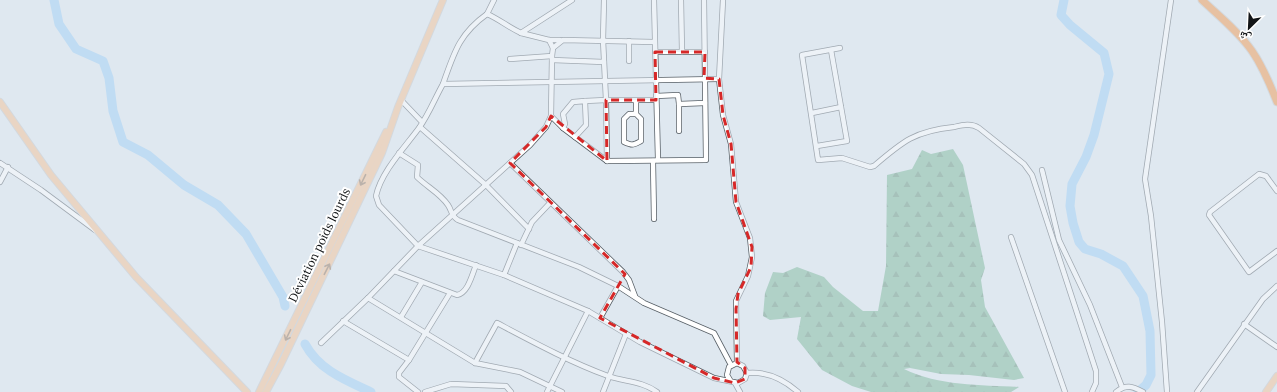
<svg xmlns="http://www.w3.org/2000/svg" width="1277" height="392" font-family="Lora,'Noto Naskh Arabic',serif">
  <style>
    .forest { fill: url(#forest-firs) }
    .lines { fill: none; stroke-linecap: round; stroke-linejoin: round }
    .river { stroke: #9bcef5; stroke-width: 9 }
    .minor-casing { stroke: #575f66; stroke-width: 6 }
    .major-casing { stroke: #c6c7c7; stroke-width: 8 }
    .highway-casing { stroke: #c6c7c7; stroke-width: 9 }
    .minor { stroke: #fff; stroke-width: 4.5 }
    .major { stroke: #f7be8e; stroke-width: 6 }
    .highway { stroke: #f29343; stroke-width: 7 }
    .oneway { stroke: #907258 }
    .marked { fill: none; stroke: #d62828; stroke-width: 3; stroke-dasharray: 8 5; stroke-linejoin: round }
    .labels { text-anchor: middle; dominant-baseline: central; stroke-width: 4; stroke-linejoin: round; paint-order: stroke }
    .street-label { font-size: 12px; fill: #111416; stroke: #fff }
  </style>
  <defs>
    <pattern id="forest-firs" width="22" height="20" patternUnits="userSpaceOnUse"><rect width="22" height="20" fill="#79b596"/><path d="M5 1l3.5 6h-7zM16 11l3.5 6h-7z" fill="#629279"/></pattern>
  </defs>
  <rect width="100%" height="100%" fill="#dfe8f0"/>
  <!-- forest -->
  <path class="forest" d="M953 149 963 165 985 268 981 280 985 307 1024 378 1014 380 969 375 941 374 910 368 904 369C939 386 981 385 1019 387L1011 392H871L852 386 822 370 797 339 801 317 770 320 763 316 765 293 773 272 783 273 797 267 824 277 833 287 863 311H878L886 266 887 175 912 169 922 150 931 154Z"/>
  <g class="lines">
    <!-- river -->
    <g class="river">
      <polyline points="54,0 59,24 76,49 103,61 109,78 113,111 123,142 148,155 184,185 218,205 246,234 283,297 285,306"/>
      <polyline points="1064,0 1061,15 1070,25 1104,53 1109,74 1094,135 1086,157 1072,184 1070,206 1073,223 1079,242 1085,249 1101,254 1123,266 1143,296 1150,331 1151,375 1146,385 1138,392"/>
      <path d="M305 344C319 370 345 380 371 392"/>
    </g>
    <defs>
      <g id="minor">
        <polyline points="654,0 658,160"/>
        <polyline points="681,0 682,52"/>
        <polyline points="723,0 719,79 723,115 731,144 736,202 750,238 752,257 748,276 736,301 737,363"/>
        <polyline points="487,14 494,0"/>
        <polyline points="521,33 549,40 560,40"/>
        <polyline points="629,41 629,61"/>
        <polyline points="553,48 563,40 654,42"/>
        <path d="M840 48 802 55 818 160 842 158 870 167 874 166C903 141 915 131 954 127 963 125 971 123 979 128L1024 164 1032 175 1096 371V383L1092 392"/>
        <polyline points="655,52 705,52"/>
        <polyline points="552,56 551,116 563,128 607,161 606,100 656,100"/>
        <polyline points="510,59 552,56 553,48 549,40"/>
        <polyline points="552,60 604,62"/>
        <path d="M719 79 443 84C435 98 429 114 419 128 405 147 381 172 376 196L379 205 418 246 504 275 588 311 640 342 714 378 738 383 745 379 747 373 743 366 737 363 729 367 727 375 730 380"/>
        <path d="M443 84C454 53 459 34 487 14 499 19 508 27 521 33L572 0"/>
        <polyline points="656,96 678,95 679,104"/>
        <polyline points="401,100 422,122"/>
        <polyline points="585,101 606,100 603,40 604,0"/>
        <path d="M636 101V114L641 119V141C633 145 633 146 624 142V119L629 114H636"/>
        <polyline points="812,113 841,107"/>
        <polyline points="420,127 486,185 529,229"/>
        <polyline points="563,128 565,124 563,114 573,102 585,101 586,125 575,137"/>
        <polyline points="679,131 679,104 705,103"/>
        <polyline points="817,146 847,141 831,50"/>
        <path d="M399 153 418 165 417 177C427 187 440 193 448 205 452 211 451 216 458 220L579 267 618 286 644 303 714 333 731 365"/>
        <polyline points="607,161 706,160 704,0"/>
        <polyline points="653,161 654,219"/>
        <polyline points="0,163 41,190 95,230"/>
        <polyline points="510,163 623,272 629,280 635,296"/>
        <polyline points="1042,170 1059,240 1090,305 1122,387"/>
        <polyline points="0,182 8,167"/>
        <polyline points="1277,191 1266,176 1259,174 1210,212 1209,215 1249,272 1277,251"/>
        <polyline points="1011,237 1065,392"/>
        <polyline points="521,245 532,222 550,203"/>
        <path d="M394 271 457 295C468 293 472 275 476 265"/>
        <polyline points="504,275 517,243"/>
        <polyline points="368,298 475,363 520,372 562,392"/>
        <polyline points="401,317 422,282"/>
        <polyline points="600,318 618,286"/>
        <polyline points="343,321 409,360"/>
        <polyline points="1244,324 1277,347"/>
        <polyline points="321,343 368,298 418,246 530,145 546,127 551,116"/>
        <path d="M475 363 497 323C533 342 570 362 608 376 625 382 642 381 657 392"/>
        <path d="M747 373C767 371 783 379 798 392"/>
        <polyline points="735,383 740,392"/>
        <polyline points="418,392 399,377 399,373 409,360 450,293"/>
        <polyline points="425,392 451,384 506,386 511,392"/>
        <polyline points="547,392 588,311"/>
        <polyline points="603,392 626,334"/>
        <path d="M1116 392C1126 384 1132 386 1143 392"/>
        <polyline points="1167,392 1162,322 1151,216 1145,179 1171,0"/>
        <polyline points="1197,392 1263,299 1277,286"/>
      </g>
      <g id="major">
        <polyline points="0,102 51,175 136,277 247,392"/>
        <polyline points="259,392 386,132"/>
        <polyline points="266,392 281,364 382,153 398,107 443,0"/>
        <polyline points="1266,392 1277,376"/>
      </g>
      <path id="highway" d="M1202 0C1219 16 1239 32 1252 51 1263 67 1270 84 1277 102"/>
    </defs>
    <!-- minor casing -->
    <use href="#minor" class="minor-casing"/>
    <!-- major casing -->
    <use href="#major" class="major-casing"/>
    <!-- highway casing -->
    <use href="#highway" class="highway-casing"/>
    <!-- minor -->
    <use href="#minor" class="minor"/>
    <!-- major -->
    <use href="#major" class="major"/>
    <!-- highway -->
    <use href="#highway" class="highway"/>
  </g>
  <!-- one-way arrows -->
  <defs><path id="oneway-shaft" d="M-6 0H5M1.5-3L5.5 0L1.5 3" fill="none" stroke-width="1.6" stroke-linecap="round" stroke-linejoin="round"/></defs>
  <g class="oneway">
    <use href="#oneway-shaft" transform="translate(363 180) rotate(116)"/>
    <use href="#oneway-shaft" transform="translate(327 269) rotate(-63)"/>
    <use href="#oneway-shaft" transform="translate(288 335) rotate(116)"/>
  </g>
  <!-- marked area -->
  <path d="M0 0H1277V392H0ZM655 52H705L704 78 719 79 723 115 731 144 736 202 752 247 751 267 738 294 736 309 737 362 745 368V379L735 383 714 378 600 318 625 274 510 163 546 127 551 116 607 161 606 100H656Z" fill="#dfe8f0" fill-opacity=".55" fill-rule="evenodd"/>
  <path class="marked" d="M655 52H705L704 78 719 79 723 115 731 144 736 202 752 247 751 267 738 294 736 309 737 362 745 368V379L735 383 714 378 600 318 625 274 510 163 546 127 551 116 607 161 606 100H656Z"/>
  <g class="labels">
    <!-- street labels -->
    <g class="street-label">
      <text transform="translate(319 245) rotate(-64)">Déviation poids lourds</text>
    </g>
  </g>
  <!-- north arrow -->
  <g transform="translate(1249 28) rotate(204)" stroke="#ffffff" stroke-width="3" paint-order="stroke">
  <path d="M0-3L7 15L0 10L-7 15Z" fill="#111416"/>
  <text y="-6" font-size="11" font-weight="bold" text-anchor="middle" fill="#111416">ش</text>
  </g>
</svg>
